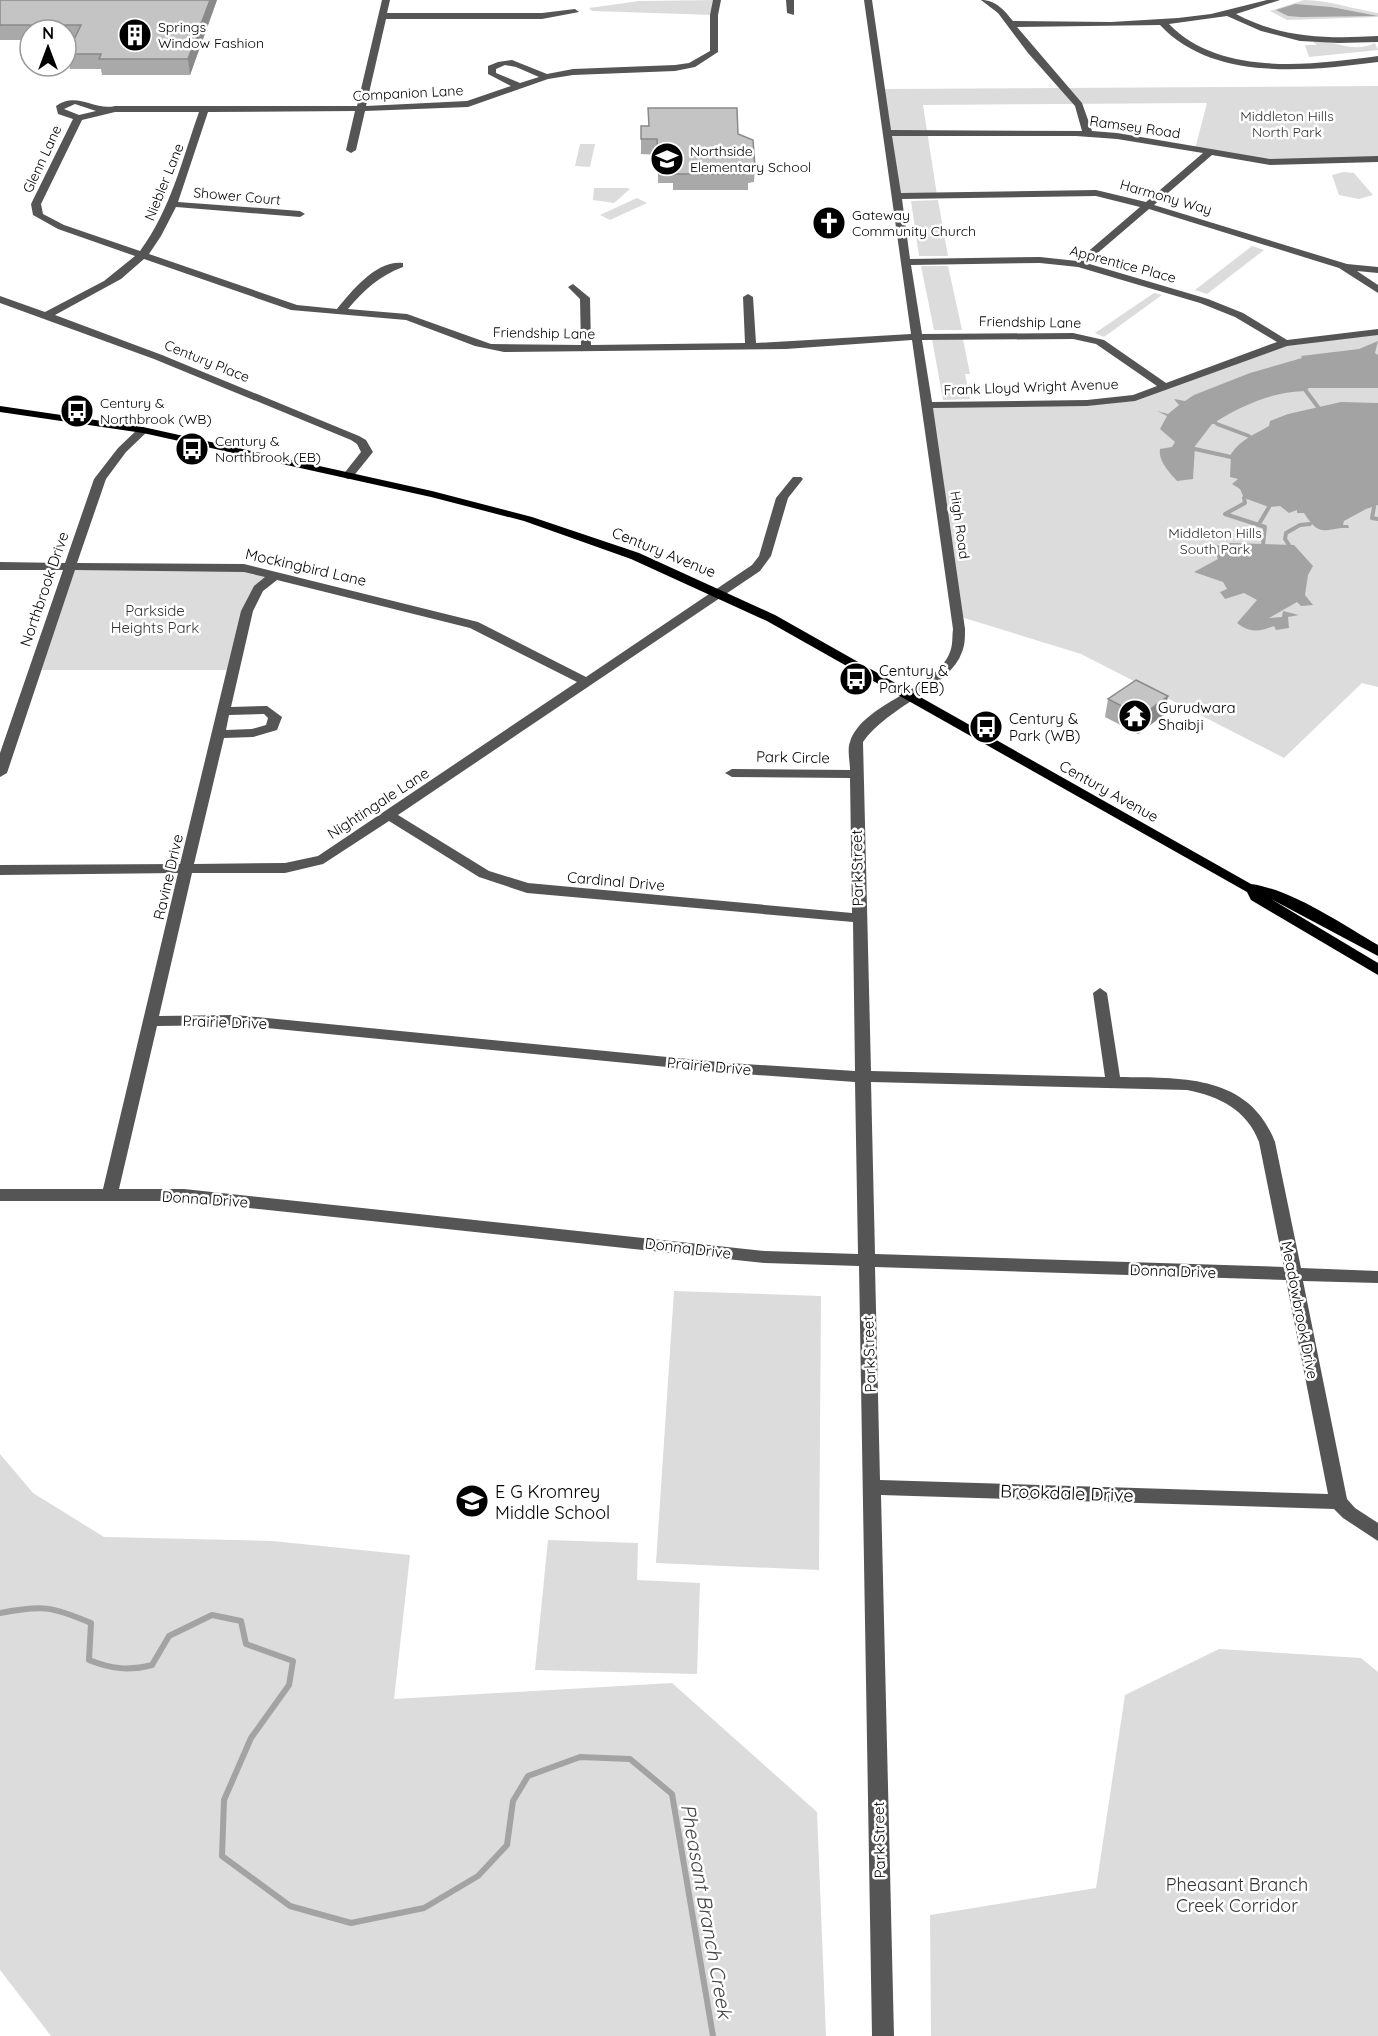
<svg xmlns="http://www.w3.org/2000/svg" width="1378" height="2036" font-family="Quicksand,sans-serif">
  <style>
    .green { fill: #dcdcdc }
    .water { fill: #a3a3a3 }
    .lines { fill: none; stroke-linecap: round; stroke-linejoin: round }
    .stream-far1 { stroke: #a3a3a3; stroke-width: 4 }
    .stream { stroke: #a3a3a3; stroke-width: 6 }
    .minor { fill: #555; fill-rule: evenodd }
    .major { fill: #000; fill-rule: evenodd }
    .wall { fill: #a9a9a9 }
    .shaded-wall { fill: #898989 }
    .building { fill: #c4c4c4; stroke: #898989; stroke-width: 1.5 }
    .labels { text-anchor: middle; dominant-baseline: central; stroke-width: 5; stroke-linejoin: round; paint-order: stroke }
    .far-poi-label { font-size: 14px; fill: #000; stroke: #fff; text-anchor: start }
    .far-street-label { font-size: 14px; fill: #000; stroke: #fff }
    .far-park-label { font-size: 14px; fill: #333; stroke: #fff }
    .street-label { font-size: 15px; fill: #000; stroke: #fff }
    .park-label { font-size: 15px; fill: #333; stroke: #fff }
    .poi-label { font-size: 15px; fill: #000; stroke: #fff; text-anchor: start }
    .near-poi-label { font-size: 18px; fill: #000; stroke: #fff; text-anchor: start }
    .near-street-label { font-size: 18px; fill: #000; stroke: #fff }
    .near-park-label { font-size: 18px; fill: #333; stroke: #fff }
    .near-water-label { font-size: 20px; font-style: italic; fill: #444; stroke: #fff }
  </style>
  <rect width="100%" height="100%" fill="#fff"/>
  <!-- green -->
  <g class="green">
    <polygon points="717,0 714,15 592,11 589,8 639,1"/>
    <path d="M1304 0C1328 0 1353 9 1378 13V17L1287 20 1270 11Z"/>
    <path d="M1318 41C1339 42 1354 53 1375 43L1378 50 1309 57 1305 45H1317L1313 42Z"/>
    <polygon points="1378,86 1378,159 1270,162 1195,149 1207,103 923,105 937,195 897,196 882,89"/>
    <polygon points="580,144 595,144 590,167 575,166"/>
    <polygon points="1343,172 1354,173 1373,195 1359,199 1339,195 1332,175"/>
    <polygon points="594,188 627,188 630,189 614,203 593,200"/>
    <polygon points="637,198 647,203 610,220 600,215"/>
    <polygon points="938,200 948,256 919,256 911,201"/>
    <polygon points="1252,246 1264,250 1207,294 1195,290"/>
    <polygon points="921,266 948,266 962,330 934,330"/>
    <polygon points="1154,293 1162,295 1104,337 1095,333"/>
    <polygon points="1378,332 1378,687 1362,683 1284,758 1081,654 958,616 927,405 1087,403 1135,398 1285,343"/>
    <polygon points="932,339 963,339 970,374 965,374 970,399 943,400"/>
    <polygon points="195,566 275,575 258,589 233,670 34,670 69,567"/>
    <polygon points="674,1291 821,1296 819,1570 656,1563"/>
    <polygon points="0,1454 33,1493 104,1537 272,1541 410,1555 394,1699 672,1683 817,1812 826,2036 51,2036 0,1970"/>
    <polygon points="548,1540 638,1543 637,1580 700,1583 697,1674 535,1670"/>
    <polygon points="1219,1649 1361,1658 1378,1672 1378,2036 931,2036 930,1915 1096,1888 1125,1695"/>
  </g>
  <!-- water -->
  <g class="water">
    <polygon points="1295,4 1331,7 1378,16 1301,17 1288,16 1276,10"/>
    <path d="M1378 341 1375 353 1378 355V388H1309L1306 391C1275 391 1243 405 1217 421V424H1212L1195 446 1193 479 1177 481C1170 473 1158 461 1160 449L1172 447 1175 442 1160 429 1167 416 1157 411 1168 414 1179 405 1174 399 1185 401 1194 395 1250 373 1302 358 1301 356 1359 349Z"/>
    <path d="M1341 402 1378 403V505L1366 509 1344 521 1343 525H1348L1349 528C1325 527 1321 540 1304 513H1297V510L1289 513 1280 506 1269 507 1244 498 1240 489 1232 484 1238 479 1230 477 1231 454C1241 439 1255 434 1269 426L1270 421 1288 414Z"/>
    <path d="M1231 543 1294 545 1313 566 1308 575 1305 595 1313 605 1301 606 1297 602 1269 618 1282 617 1283 611 1299 615 1288 617 1289 628 1276 630 1274 626C1259 632 1250 633 1237 623L1257 600 1244 593 1225 599 1220 592 1227 589 1223 582 1194 572 1218 559 1215 551 1209 547Z"/>
  </g>
  <g class="lines">
    <!-- stream-far1 -->
    <g class="stream-far1">
      <polyline points="1306,391 1318,407"/>
      <polyline points="1217,424 1249,436"/>
      <polyline points="1195,449 1231,457"/>
      <polyline points="1244,498 1245,503 1225,514 1265,527 1263,545"/>
      <polyline points="1374,507 1372,518 1378,519"/>
      <polyline points="1259,524 1269,507"/>
      <polyline points="1289,545 1285,539 1286,533 1300,525 1310,524"/>
    </g>
    <!-- stream -->
    <path class="stream" d="M0 1613C42 1605 51 1606 91 1623L89 1660C111 1669 129 1671 152 1665L169 1636 212 1615 241 1621 246 1644 293 1661 289 1685 251 1738 224 1800 222 1856 290 1906 351 1923 424 1908 478 1876 507 1845 513 1801 528 1776 580 1757 630 1759 672 1794 713 2036"/>
    <!-- minor -->
    <g class="minor">
      <path d="M382 0H390L387 13H542L575 9 579 12 542 19H386L366 106 467 101 511 86 488 74V66L498 62 512 60 547 74 573 69 675 65 689 63 710 51V15L713 0H721L718 15V52L695 67 675 71 573 75 548 79 468 107 365 111 356 150 351 153 346 150 355 111 208 112 178 202 300 211 305 214 300 217 176 207 161 236 149 254 297 305 337 309C352 291 376 260 403 263V267C379 276 364 290 348 309L407 314 491 344 581 345 580 299 568 287 573 284 590 298 591 345 745 343 743 297 748 294 753 297 756 343 911 334 864 0H872L891 130 1082 131 1075 106 1028 53 998 13 981 0C996 0 1004 10 1013 21L1111 22 1178 18 1211 14 1267 0H1280L1236 14C1281 38 1328 39 1378 36V42L1338 43 1300 41 1261 31 1227 16 1169 24C1220 77 1312 65 1378 56V62C1308 71 1213 82 1160 25L1017 27 1082 103 1092 131 1117 133 1270 159 1378 156V162L1270 165 1212 155 1154 205 1347 264 1378 267V273L1357 271 1378 285V293L1339 268 1149 209 1086 263 1208 299 1243 313 1287 340 1378 329V335L1287 346 1135 401 1087 406 933 408 965 629C965 637 965 645 962 652 950 687 887 707 863 742L871 1071 1105 1077 1093 993 1100 988 1107 993 1120 1077C1181 1078 1249 1074 1275 1142L1301 1268 1378 1271V1283L1303 1281 1347 1499 1355 1508 1378 1523V1541L1343 1518 1334 1509 881 1495 894 2036H872L859 1266 765 1263 184 1201H0V1189H103L178 873 0 875V865L180 864 241 611 254 586 265 577 244 572 75 570 7 773 0 777V753L63 570H0V562L65 563 94 479 118 448 139 428H147L149 430 126 452 106 479 77 563 244 564 478 622 586 677 752 565 759 556 776 498 793 477H801L803 479 788 498 771 556 760 571 398 815 489 871 528 883 852 913 850 778 732 777 725 773 732 769 850 770C850 762 847 749 850 742 863 702 936 690 950 652 953 645 952 637 953 629L912 340 786 349 504 352 475 346 406 320 291 310 144 259 121 279 55 315 162 355 359 436 366 440 373 452 352 478 348 479 342 476 361 452 357 444 351 440 154 359 0 303V296L45 312 104 281 135 256 58 229 33 215 31 204 73 119 58 114 56 106C77 91 94 111 115 106H357ZM505 65 516 67 539 77 520 83 496 73V69ZM75 104 96 111 79 115 64 109ZM115 112H199C182 160 171 209 140 251L64 225 43 214 41 204 82 120ZM892 136H1076L1117 139 1203 153 1146 202 1096 190 901 193ZM1096 196 1140 207 1077 261 1040 257 910 259 902 199ZM1040 263 1078 267 1200 303 1235 317 1277 342 1166 383 1104 340 1073 333 922 334 911 265ZM1073 339 1096 344 1157 386 1133 395 1087 400 932 402 922 340ZM277 580 470 628 577 682 318 856 285 863 194 864 224 738 253 737 277 730 282 717 267 706 231 707 253 611 263 591ZM264 714 268 718 266 725 252 729 226 730 229 715ZM389 821 479 877 527 893 853 922 855 1071 729 1063 235 1015 159 1016 192 873H285L323 864ZM235 1025 729 1073 855 1082 858 1254 765 1251 184 1189H119L157 1026ZM871 1082 1187 1090C1219 1096 1247 1110 1259 1142L1284 1267 875 1254ZM875 1267 1286 1280 1328 1494 880 1480Z"/>
      <polygon points="786,0 794,0 794,15 787,13"/>
    </g>
    <!-- major -->
    <path class="major" d="M0 406 143 427 432 491 532 517 639 553 775 615 1251 884C1293 890 1341 924 1378 945V956L1271 899 1378 963V975L1251 900 1247 892 767 621 631 559 524 521 431 497 143 433 0 412Z"/>
  </g>
  <!-- wall -->
  <g class="wall">
    <polygon points="0,0 217,0 190,75 102,75 101,69 70,69 67,54 74,40 66,40 66,30 30,30 30,40 0,40"/>
    <polygon points="738,134 755,167 754,182 748,183 748,190 673,190 673,183 658,183 658,155 641,154 641,139"/>
    <polygon points="1108,699 1165,714 1138,734 1105,717"/>
  </g>
  <!-- shaded-wall -->
  <g class="shaded-wall">
    <polygon points="210,0 217,0 190,75 188,59"/>
    <polygon points="1168,696 1165,714 1138,734 1141,716"/>
  </g>
  <!-- building -->
  <g class="building">
    <polygon points="0,0 210,0 188,59 99,59 101,54 67,54 81,25 0,25"/>
    <polygon points="648,108 737,108 738,134 753,140 755,167 747,167 748,174 673,174 673,167 658,167 657,139 641,139 641,126 649,126"/>
    <polygon points="1136,680 1168,696 1141,716 1108,699"/>
  </g>
  <!-- icons -->
  <defs>
    <symbol id="building-disc" viewBox="-11 -11 22 22"><circle r="9.5" fill="#000" stroke="#fff"/><path d="M-4-6H4V6H1V3H-1V6H-4ZM-2.5-4.3h1.7v1.8h-1.7ZM.8-4.3h1.7v1.8H.8ZM-2.5-1h1.7V.8h-1.7ZM.8-1h1.7V.8H.8Z" fill="#fff"/></symbol>
    <symbol id="school-disc" viewBox="-11 -11 22 22"><circle r="9.5" fill="#000" stroke="#fff"/><path d="M0-5L7-2L0 1L-7-2ZM-4 1L0 2.5L4 1V4Q0 6-4 4Z" fill="#fff"/></symbol>
    <symbol id="church-disc" viewBox="-11 -11 22 22"><circle r="9.5" fill="#000" stroke="#fff"/><path d="M-1.2-6h2.4v3.5h3.3v2.4h-3.3V6h-2.4V-.1h-3.3v-2.4h3.3Z" fill="#fff"/></symbol>
    <symbol id="bus-disc" viewBox="-11 -11 22 22"><circle r="9.5" fill="#000" stroke="#fff"/><path d="M-5-6H5V4H4V6H2V4H-2V6H-4V4H-5ZM-3.5-4V0h7V-4ZM-3.5 1.2v1.5H-2V1.2ZM2 1.2v1.5H3.5V1.2Z" fill="#fff"/></symbol>
    <symbol id="temple-disc" viewBox="-11 -11 22 22"><circle r="9.5" fill="#000" stroke="#fff"/><path d="M0-6L5-2H3V0L6.5 2.5H4V6H1.5V3h-3V6H-4V2.5H-6.5L-3 0V-2H-5Z" fill="#fff"/></symbol>
  </defs>
  <g fill-rule="evenodd">
    <use href="#building-disc" x="116" y="16" width="38" height="38"/>
    <use href="#school-disc" x="648" y="140" width="38" height="38"/>
    <use href="#church-disc" x="810" y="204" width="38" height="38"/>
    <use href="#bus-disc" x="58" y="392" width="38" height="38"/>
    <use href="#bus-disc" x="173" y="430" width="38" height="38"/>
    <use href="#bus-disc" x="837" y="660" width="38" height="38"/>
    <use href="#temple-disc" x="1116" y="697" width="38" height="38"/>
    <use href="#bus-disc" x="967" y="708" width="38" height="38"/>
    <use href="#school-disc" x="453" y="1482" width="38" height="38"/>
  </g>
  <g class="labels">
    <!-- far-poi labels -->
    <g class="far-poi-label">
      <text x="158" y="27">Springs<tspan x="158" dy="16">Window Fashion</tspan></text>
      <text x="690" y="151">Northside<tspan x="690" dy="16">Elementary School</tspan></text>
      <text x="852" y="215">Gateway<tspan x="852" dy="16">Community Church</tspan></text>
      <text x="100" y="403">Century &amp;<tspan x="100" dy="16">Northbrook (WB)</tspan></text>
      <text x="215" y="441">Century &amp;<tspan x="215" dy="16">Northbrook (EB)</tspan></text>
    </g>
    <!-- far-street labels -->
    <g class="far-street-label">
      <text transform="translate(408 93) rotate(-3)">Companion Lane</text>
      <text transform="translate(1135 127) rotate(8)">Ramsey Road</text>
      <text transform="translate(42 159) rotate(-65)">Glenn Lane</text>
      <text transform="translate(164 182) rotate(-68)">Niebler Lane</text>
      <text transform="translate(237 196) rotate(5)">Shower Court</text>
      <text transform="translate(1166 197) rotate(16)">Harmony Way</text>
      <text transform="translate(1123 264) rotate(15)">Apprentice Place</text>
      <text transform="translate(1030 322) rotate(1)">Friendship Lane</text>
      <text transform="translate(544 333) rotate(1)">Friendship Lane</text>
      <text transform="translate(207 361) rotate(22)">Century Place</text>
      <text transform="translate(1031 387) rotate(-2)">Frank Lloyd Wright Avenue</text>
      <text transform="translate(960 525) rotate(82)">High Road</text>
    </g>
    <!-- far-park labels -->
    <g class="far-park-label">
      <text x="1287" y="116">Middleton Hills<tspan x="1287" dy="16">North Park</tspan></text>
      <text x="1215" y="533">Middleton Hills<tspan x="1215" dy="16">South Park</tspan></text>
    </g>
    <!-- street labels -->
    <g class="street-label">
      <text transform="translate(664 552) rotate(22)">Century Avenue</text>
      <text transform="translate(306 567) rotate(13)">Mockingbird Lane</text>
      <text transform="translate(44 589) rotate(-71)">Northbrook Drive</text>
      <text transform="translate(793 757) rotate(1)">Park Circle</text>
      <text transform="translate(1109 791) rotate(29)">Century Avenue</text>
      <text transform="translate(378 803) rotate(-33)">Nightingale Lane</text>
      <text transform="translate(857 868) rotate(-91)">Park Street</text>
      <text transform="translate(168 877) rotate(-77)">Ravine Drive</text>
      <text transform="translate(616 881) rotate(5)">Cardinal Drive</text>
      <text transform="translate(225 1022) rotate(2)">Prairie Drive</text>
      <text transform="translate(709 1066) rotate(5)">Prairie Drive</text>
      <text transform="translate(205 1199) rotate(4)">Donna Drive</text>
      <text transform="translate(688 1248) rotate(7)">Donna Drive</text>
      <text transform="translate(1173 1271) rotate(2)">Donna Drive</text>
      <text transform="translate(1300 1310) rotate(79)">Meadowbrook Drive</text>
      <text transform="translate(869 1354) rotate(-92)">Park Street</text>
      <text transform="translate(879 1840) rotate(-91)">Park Street</text>
    </g>
    <!-- park labels -->
    <g class="park-label">
      <text x="155" y="610">Parkside<tspan x="155" dy="17">Heights Park</tspan></text>
    </g>
    <!-- poi labels -->
    <g class="poi-label">
      <text x="879" y="670">Century &amp;<tspan x="879" dy="17">Park (EB)</tspan></text>
      <text x="1158" y="707">Gurudwara<tspan x="1158" dy="17">Shaibji</tspan></text>
      <text x="1009" y="718">Century &amp;<tspan x="1009" dy="17">Park (WB)</tspan></text>
    </g>
    <!-- near-poi labels -->
    <g class="near-poi-label">
      <text x="495" y="1491">E G Kromrey<tspan x="495" dy="21">Middle School</tspan></text>
    </g>
    <!-- near-street labels -->
    <g class="near-street-label">
      <text transform="translate(1067 1493) rotate(2)">Brookdale Drive</text>
    </g>
    <!-- near-park labels -->
    <g class="near-park-label">
      <text x="1237" y="1884">Pheasant Branch<tspan x="1237" dy="21">Creek Corridor</tspan></text>
    </g>
    <!-- near-water labels -->
    <g class="near-water-label">
      <text transform="translate(707 1911) rotate(80)">Pheasant Branch Creek</text>
    </g>
  </g>
  <!-- north arrow -->
  <g transform="translate(48 48)"><circle r="28" fill="#ffffff" stroke="#999999" stroke-width="1.5"/>
  <path d="M0-4.5L10 22L0 15L-10 22Z" fill="#000000"/>
  <text y="-9" font-size="16" font-weight="bold" text-anchor="middle" fill="#000000">N</text>
  </g>
</svg>
